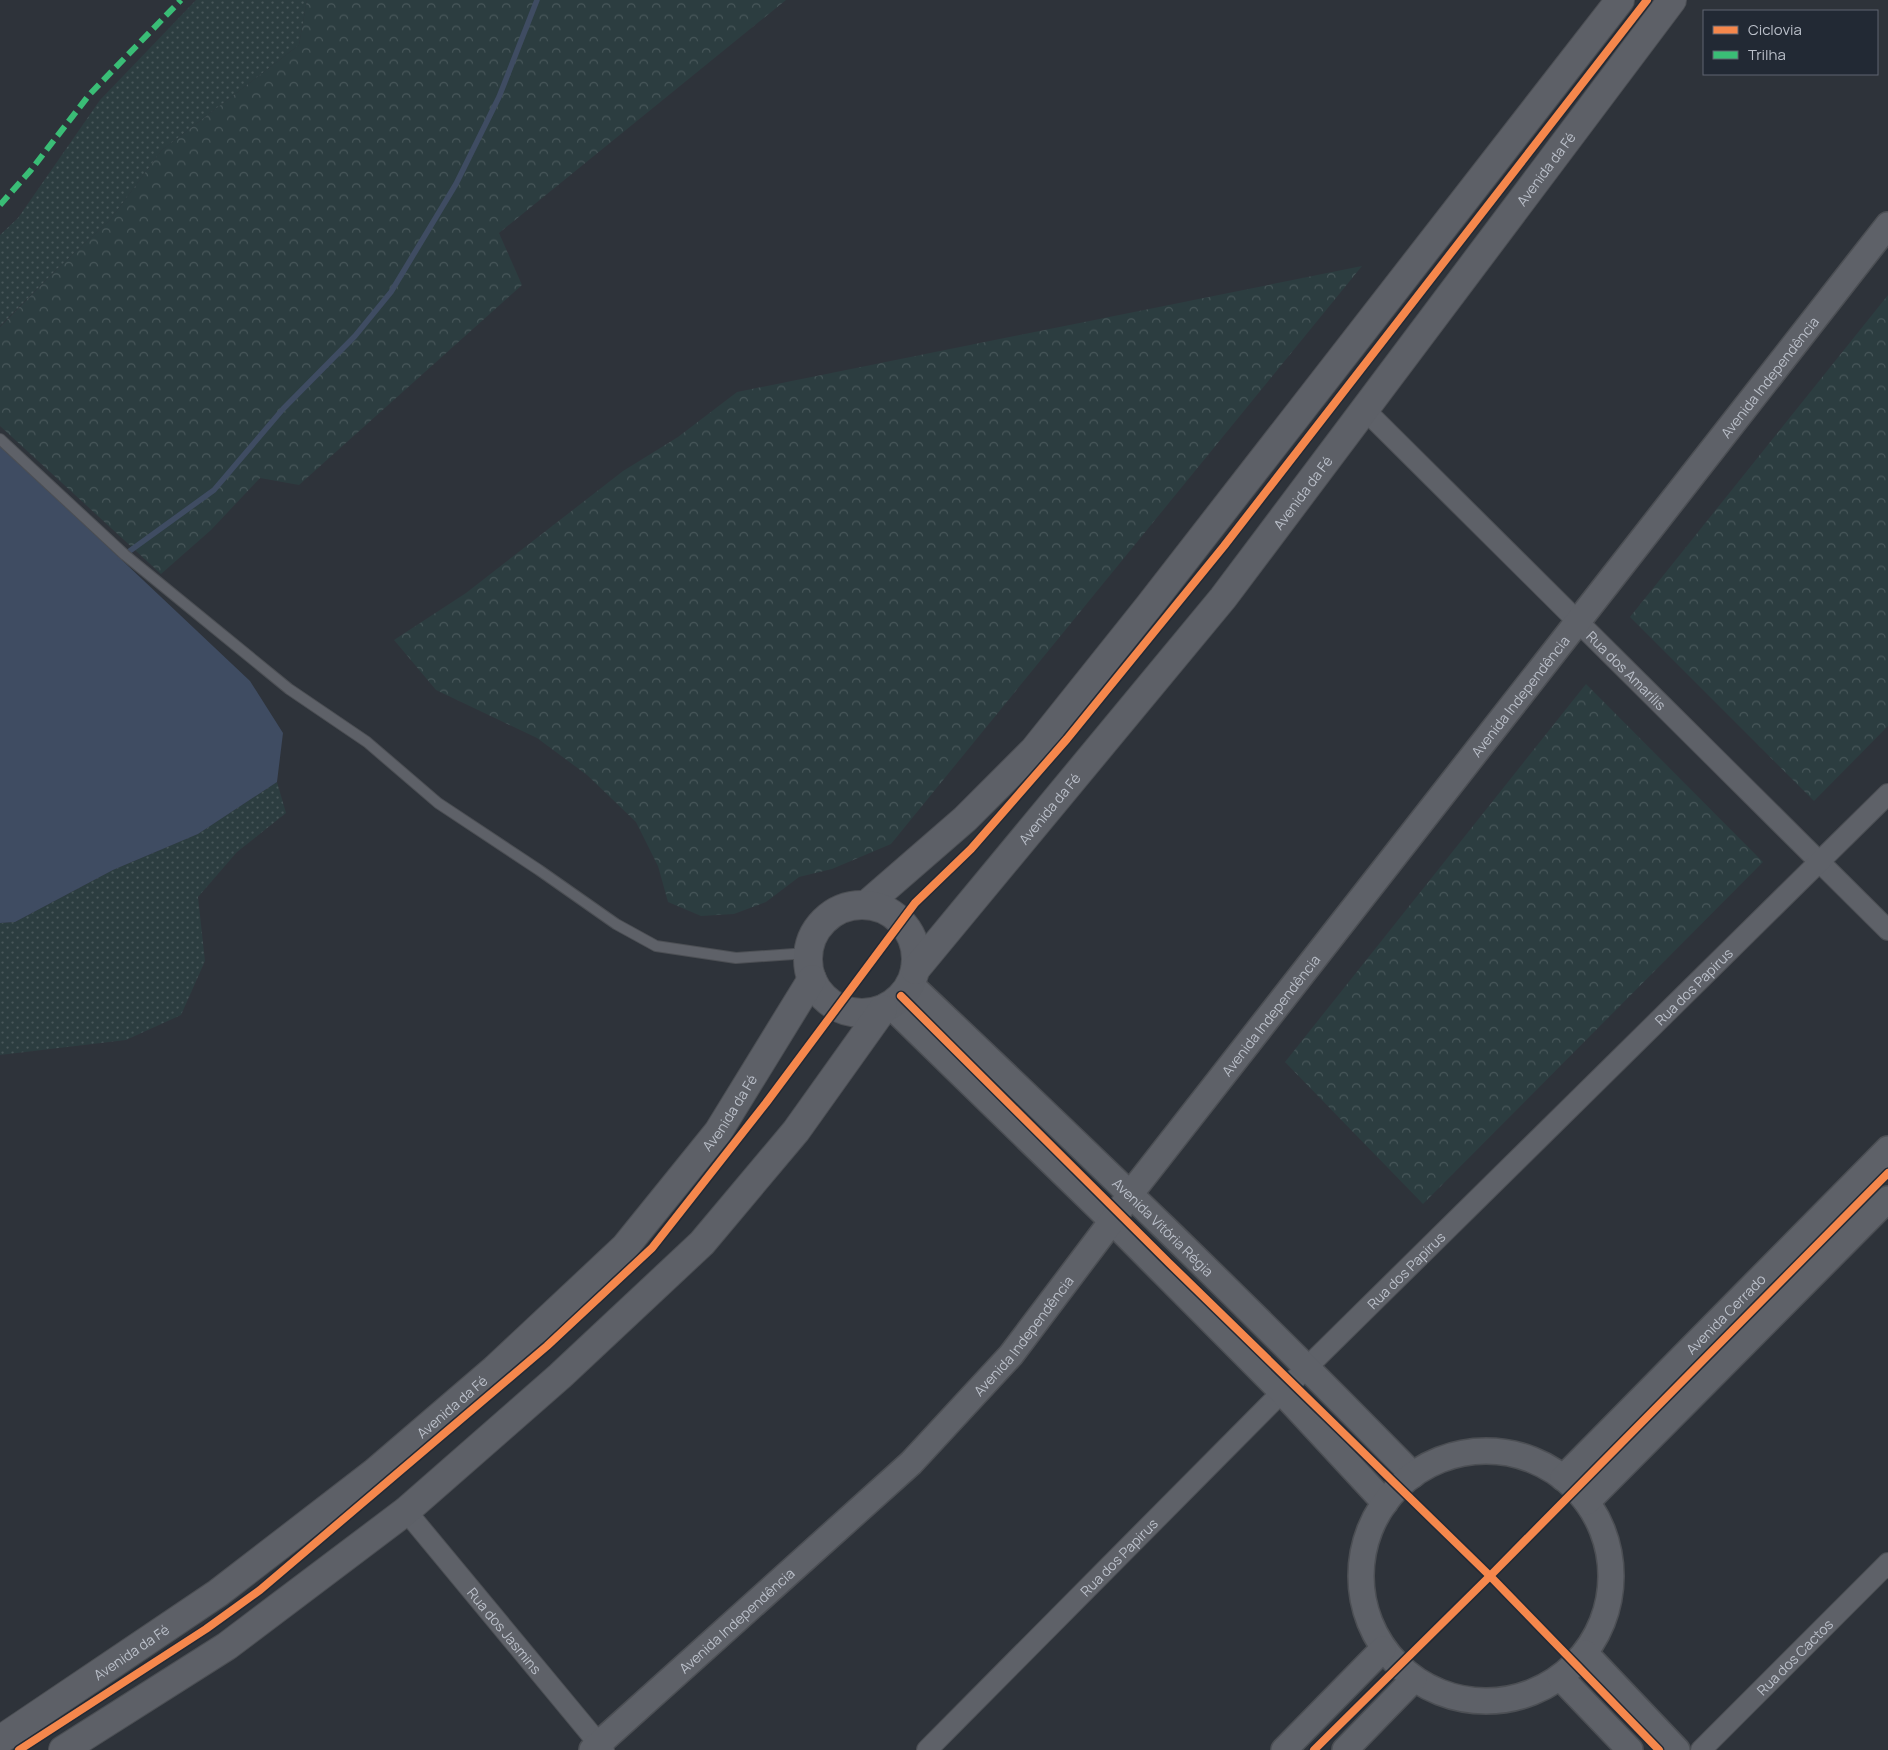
<svg xmlns="http://www.w3.org/2000/svg" width="1888" height="1750" font-family="Manrope,sans-serif">
  <style>
    .grass { fill: url(#grass-dots) }
    .forest { fill: url(#forest-crowns) }
    .water { fill: #3f4c62 }
    .lines { fill: none; stroke-linecap: round; stroke-linejoin: round }
    .stream { stroke: #3f4c62; stroke-width: 5.5 }
    .service-casing { stroke: #4c4f54; stroke-width: 12 }
    .minor-casing { stroke: #4c4f54; stroke-width: 22 }
    .tertiary-casing { stroke: #4c4f54; stroke-width: 28 }
    .secondary-casing { stroke: #4c4f54; stroke-width: 30 }
    .service { stroke: #5e6168; stroke-width: 10 }
    .minor { stroke: #5e6168; stroke-width: 20 }
    .tertiary { stroke: #5e6168; stroke-width: 25 }
    .secondary { stroke: #5d6067; stroke-width: 28 }
    .quiet { stroke: #3abd76; stroke-width: 6; stroke-dasharray: 12 6; stroke-linecap: butt }
    .cycleway-casing { stroke: #222934; stroke-width: 11 }
    .cycleway { stroke: #f5874c; stroke-width: 8 }
    .labels { text-anchor: middle; dominant-baseline: central; stroke-width: 4.5; stroke-linejoin: round; paint-order: stroke }
    .street-label { font-size: 14px; fill: #babfc9; stroke: #222934 }
  </style>
  <defs>
    <pattern id="grass-dots" width="8" height="8" patternUnits="userSpaceOnUse" patternTransform="scale(1.25)"><rect width="8" height="8" fill="#2c3d40"/><path d="M2 2h.1M6 6h.1" fill="none" stroke="#48575a" stroke-width="1.8" stroke-linecap="round"/></pattern>
    <pattern id="forest-crowns" width="20" height="18" patternUnits="userSpaceOnUse" patternTransform="scale(1.25)"><rect width="20" height="18" fill="#2c3d40"/><path d="M2 6a3 3 0 1 1 6 0M12 15a3 3 0 1 1 6 0" fill="none" stroke="#48575a"/></pattern>
  </defs>
  <rect width="100%" height="100%" fill="#2e333a"/>
  <!-- grass -->
  <g class="grass">
    <polygon points="196,0 307,0 299,45 162,150 110,220 57,269 0,326 0,235 18,218 100,100"/>
    <polygon points="277,782 286,813 237,852 198,897 205,961 181,1015 126,1040 0,1055 0,923 15,922 113,870 198,834"/>
  </g>
  <!-- forest -->
  <g class="forest">
    <polygon points="307,0 786,0 499,233 522,285 299,485 260,478 211,530 161,574 0,426 0,327 57,269 110,220 162,150 299,45"/>
    <polygon points="1362,266 891,844 832,869 799,877 766,902 734,914 701,916 668,902 658,866 636,822 587,775 537,738 436,690 394,640 466,593 623,471 678,437 737,392"/>
    <polygon points="1888,295 1888,726 1814,801 1630,617"/>
    <polygon points="1586,684 1763,862 1423,1204 1285,1062"/>
  </g>
  <!-- water -->
  <polygon class="water" points="0,445 250,681 283,733 277,782 198,834 113,870 15,922 0,923"/>
  <g class="lines">
    <!-- stream -->
    <polyline class="stream" points="120,558 214,490 283,409 355,336 391,292 456,184 499,97 537,0"/>
    <defs>
      <polyline id="service" points="0,439 125,555 289,689 367,742 438,803 539,870 616,924 656,946 736,958 808,953"/>
      <g id="minor">
        <path id="s1" d="M1365 410 1888 930"/>
        <path id="s2" d="M406 1511 604 1750"/>
        <path id="s3" d="M927 1750 1282 1392 1888 794"/>
        <path id="s4" d="M1701 1750 1888 1563"/>
      </g>
      <g id="tertiary">
        <path id="s5" d="M910 984C1080 1145 1249 1307 1413 1475"/>
        <polyline points="890,1005 1112,1221 1282,1392 1385,1503"/>
        <circle cx="1486" cy="1576" r="125"/>
        <path id="s6" d="M1563 1478 1888 1149"/>
        <polyline points="1587,1502 1888,1199"/>
        <polyline points="1585,1653 1677,1750"/>
        <polyline points="1560,1677 1630,1750"/>
        <path id="s7" d="M592 1750 911 1463 1011 1355 1112 1221 1131 1193 1888 225"/>
        <polyline points="1284,1750 1383,1649"/>
        <polyline points="1345,1750 1414,1679"/>
      </g>
      <g id="secondary">
        <polyline points="866,905 965,819 1034,750 1149,606 1620,0"/>
        <circle cx="862" cy="959" r="54"/>
        <path id="s8" d="M915 970 1223 598 1672 0"/>
        <path id="s9" d="M0 1740 218 1593 375 1472 495 1369 625 1247 718 1132 812 979"/>
        <polyline points="63,1750 227,1646 406,1511 560,1376 702,1243 796,1131 883,1009"/>
      </g>
    </defs>
    <!-- service casing -->
    <use href="#service" class="service-casing"/>
    <!-- minor casing -->
    <use href="#minor" class="minor-casing"/>
    <!-- tertiary casing -->
    <use href="#tertiary" class="tertiary-casing"/>
    <!-- secondary casing -->
    <use href="#secondary" class="secondary-casing"/>
    <!-- service -->
    <use href="#service" class="service"/>
    <!-- minor -->
    <use href="#minor" class="minor"/>
    <!-- tertiary -->
    <use href="#tertiary" class="tertiary"/>
    <!-- secondary -->
    <use href="#secondary" class="secondary"/>
    <!-- quiet -->
    <polyline class="quiet" points="0,205 31,170 89,95 181,0"/>
    <defs>
      <g id="cycleway">
        <polyline points="901,996 1169,1263 1490,1576 1659,1750"/>
        <polyline points="19,1750 206,1629 260,1590 547,1346 652,1248 766,1103 915,903 971,849 1067,739 1224,546 1647,0"/>
        <polyline points="1314,1750 1490,1576 1888,1173"/>
      </g>
    </defs>
    <!-- cycleway casing -->
    <use href="#cycleway" class="cycleway-casing"/>
    <!-- cycleway -->
    <use href="#cycleway" class="cycleway"/>
  </g>
  <g class="labels">
    <!-- street labels -->
    <g class="street-label">
      <text stroke="none"><textPath href="#s8" startOffset="1020">Avenida da Fé</textPath></text>
      <text stroke="none"><textPath href="#s7" startOffset="1814">Avenida Independência</textPath></text>
      <text stroke="none"><textPath href="#s8" startOffset="615">Avenida da Fé</textPath></text>
      <text stroke="none"><textPath href="#s1" startOffset="369">Rua dos Amarílis</textPath></text>
      <text stroke="none"><textPath href="#s7" startOffset="1409">Avenida Independência</textPath></text>
      <text stroke="none"><textPath href="#s8" startOffset="210">Avenida da Fé</textPath></text>
      <text stroke="none"><textPath href="#s3" startOffset="1082">Rua dos Papirus</textPath></text>
      <text stroke="none"><textPath href="#s7" startOffset="1004">Avenida Independência</textPath></text>
      <text stroke="none"><textPath href="#s9" startOffset="968">Avenida da Fé</textPath></text>
      <text stroke="none"><textPath href="#s5" startOffset="351">Avenida Vitória Régia</textPath></text>
      <text stroke="none"><textPath href="#s3" startOffset="678">Rua dos Papirus</textPath></text>
      <text stroke="none"><textPath href="#s6" startOffset="231">Avenida Cerrado</textPath></text>
      <text stroke="none"><textPath href="#s7" startOffset="599">Avenida Independência</textPath></text>
      <text stroke="none"><textPath href="#s9" startOffset="562">Avenida da Fé</textPath></text>
      <text stroke="none"><textPath href="#s3" startOffset="272">Rua dos Papirus</textPath></text>
      <text stroke="none"><textPath href="#s7" startOffset="194">Avenida Independência</textPath></text>
      <text stroke="none"><textPath href="#s2" startOffset="155">Rua dos Jasmins</textPath></text>
      <text stroke="none"><textPath href="#s9" startOffset="158">Avenida da Fé</textPath></text>
      <text stroke="none"><textPath href="#s4" startOffset="132">Rua dos Cactos</textPath></text>
    </g>
  </g>
  <!-- legend -->
  <rect x="1703" y="10" width="175" height="65" fill="#222934" stroke="#5f6570"/>
  <rect x="1713" y="26" width="25" height="8" fill="#f5874c" stroke="#5f6570"/>
  <text x="1748" y="35" font-size="15" fill="#babfc9">Ciclovia</text>
  <rect x="1713" y="51" width="25" height="8" fill="#3abd76" stroke="#5f6570"/>
  <text x="1748" y="60" font-size="15" fill="#babfc9">Trilha</text>
</svg>
